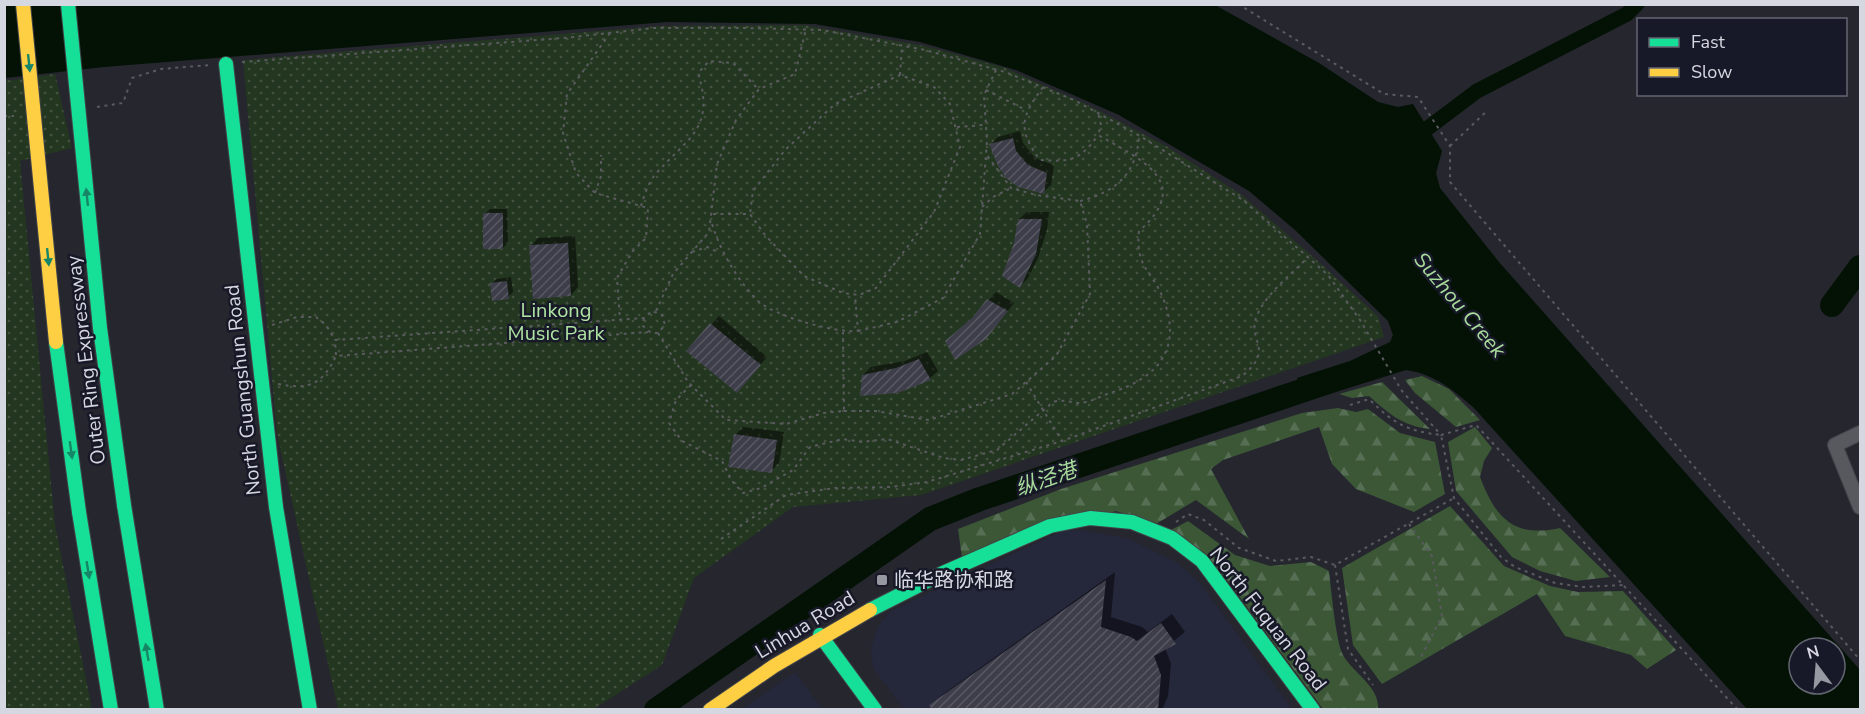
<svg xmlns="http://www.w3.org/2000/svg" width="1865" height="714" font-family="'Nunito Sans','Noto Sans SC',sans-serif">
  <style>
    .built { fill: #25273a }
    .forest { fill: url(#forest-firs) }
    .park { fill: url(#park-dots) }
    .water { fill: #031204; fill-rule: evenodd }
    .shadow { fill: #0007 }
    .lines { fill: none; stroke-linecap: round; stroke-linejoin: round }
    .canal { stroke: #031204; stroke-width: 15 }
    .river { stroke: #031204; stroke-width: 24 }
    .building { fill: url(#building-hatch) }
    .street-casing { stroke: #42444a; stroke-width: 16 }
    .fast-casing { stroke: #42444a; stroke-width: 16 }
    .slow-casing { stroke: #42444a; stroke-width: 16 }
    .path { stroke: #5a5b60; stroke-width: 2; stroke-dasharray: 3 4.5; stroke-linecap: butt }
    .street { stroke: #58585f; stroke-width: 14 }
    .fast { stroke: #16e098; stroke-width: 14 }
    .slow { stroke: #ffcf43; stroke-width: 14 }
    .fast-bridge-casing { stroke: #42444a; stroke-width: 16; stroke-linecap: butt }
    .slow-bridge-casing { stroke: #42444a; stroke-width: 16; stroke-linecap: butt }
    .fast-bridge { stroke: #16e098; stroke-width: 14 }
    .slow-bridge { stroke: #ffcf43; stroke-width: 14 }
    .oneway { fill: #178666 }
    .poi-dot { fill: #9799a2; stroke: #181928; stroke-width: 2 }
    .labels { text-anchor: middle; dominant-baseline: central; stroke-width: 5; stroke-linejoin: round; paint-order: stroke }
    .park-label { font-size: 20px; fill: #afe3a2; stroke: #181928 }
    .street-label { font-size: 20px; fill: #d5d7e1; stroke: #181928 }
    .poi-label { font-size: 20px; fill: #d5d7e1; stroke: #181928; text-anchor: start }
    .water-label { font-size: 21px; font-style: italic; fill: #a8dc9b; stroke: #181928 }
  </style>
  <defs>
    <pattern id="forest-firs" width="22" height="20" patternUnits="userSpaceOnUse" patternTransform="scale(1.5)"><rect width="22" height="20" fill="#3b5736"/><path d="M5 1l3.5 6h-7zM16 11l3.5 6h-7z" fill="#566e53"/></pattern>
    <pattern id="park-dots" width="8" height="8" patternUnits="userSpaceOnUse" patternTransform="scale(1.5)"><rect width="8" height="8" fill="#23361f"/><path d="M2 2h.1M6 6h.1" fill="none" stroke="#42523f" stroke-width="1.8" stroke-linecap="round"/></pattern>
    <pattern id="building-hatch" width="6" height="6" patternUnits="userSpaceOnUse" patternTransform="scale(1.5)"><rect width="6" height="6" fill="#3d3e49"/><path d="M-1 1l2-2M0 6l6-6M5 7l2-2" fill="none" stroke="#585963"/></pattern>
  </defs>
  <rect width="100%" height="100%" fill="#25262e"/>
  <!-- built -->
  <g class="built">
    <polygon points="1080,530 1127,538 1178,563 1200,583 1292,709 904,709 873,668 871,648 878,626 891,611 1062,531"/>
    <polygon points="795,672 822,709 742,709"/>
  </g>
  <!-- forest -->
  <g class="forest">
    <polygon points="1422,376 1449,389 1480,420 1456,427 1415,393 1405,380"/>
    <path d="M1382 382 1430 429C1403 426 1389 414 1369 396L1352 398 1339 394Z"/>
    <polygon points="1338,408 1356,412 1368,409 1400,433 1435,442 1445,494 1414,512 1356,489 1332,464 1319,427 1223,460 1211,469 1249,539 1196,500 1156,524 1116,511 962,558 958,529 1061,489 1302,413"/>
    <path d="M1475 427 1492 448 1484 461 1480 477C1496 519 1514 538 1560 528L1610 577 1576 581 1540 571 1512 557 1456 491 1448 442Z"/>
    <polygon points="1450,506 1504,566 1550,586 1578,592 1623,591 1676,650 1647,669 1631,655 1565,636 1537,594 1382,684 1353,645 1342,568"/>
    <path d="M1188 521 1235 555 1270 566 1311 562 1329 571C1331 588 1336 643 1343 655 1353 673 1380 687 1378 709H1323L1224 576 1171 530Z"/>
  </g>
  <!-- park -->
  <g class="park">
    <polygon points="803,25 925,46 1005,68 1086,104 1166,146 1243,196 1322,265 1378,316 1384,337 921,495 793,507 694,578 662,665 594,709 338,709 277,434 243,60 660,26"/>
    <polygon points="55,74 72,148 20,161 55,525 92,709 5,709 4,81"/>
  </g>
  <!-- water -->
  <path class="water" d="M4 5H1215L1319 63 1378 102 1398 107 1413 104 1442 151 1436 173 1440 188 1499 262 1860 670V709H1747L1473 407C1452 389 1434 374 1406 370L1304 402 1297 378 1350 361 1390 342 1393 335 1388 321 1295 230 1249 191 1119 115 1016 70 920 42 815 24 667 22 104 67 5 78ZM1799 648H1835V684H1799Z"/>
  <!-- shadow -->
  <g class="shadow">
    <polygon points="1020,131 1023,143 1035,158 1054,165 1051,185 1043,192 991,144 998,137"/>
    <polygon points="490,209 507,209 508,243 503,248 485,214"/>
    <polygon points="1027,212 1049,212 1047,230 1038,258 1028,278 1020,286 1015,243 1019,219"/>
    <polygon points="575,236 578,287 571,295 531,246 538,238"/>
    <polygon points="511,277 513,292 508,297 492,284 496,279"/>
    <polygon points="996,292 1014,303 995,327 976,315"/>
    <polygon points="719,316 767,357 744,384 688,351"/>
    <polygon points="927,352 938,371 930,378 863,375 871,367 905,361"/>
    <polygon points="743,427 784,432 779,463 771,471 735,435"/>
    <polygon points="1115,572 1111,617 1142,627 1148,632 1172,614 1185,632 1165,648 1171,664 1168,696 1162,710 934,710 931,705 942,695"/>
  </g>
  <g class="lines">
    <!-- canal -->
    <polyline class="canal" points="1412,140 1477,91 1627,14 1637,4"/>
    <!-- river -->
    <g class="river">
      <polyline points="1832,305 1860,267"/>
      <polyline points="656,710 930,519 980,499 1331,381"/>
    </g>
  </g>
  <!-- building -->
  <g class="building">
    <polygon points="1013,138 1016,151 1028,165 1047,173 1044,194 1018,187 1006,178 998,166 989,144"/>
    <rect x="483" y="213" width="20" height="36"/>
    <polygon points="1018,219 1042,219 1036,254 1020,288 1002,276 1014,243"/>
    <polygon points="568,243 571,296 533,299 529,245"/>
    <polygon points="507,281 509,299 492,301 490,283"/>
    <polygon points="987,299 1008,311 986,339 955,360 945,341 972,318"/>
    <polygon points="710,323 761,365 737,393 686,351"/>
    <polygon points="919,359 931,380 898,393 860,396 862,375 896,368"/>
    <polygon points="734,434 777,440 772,473 728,467"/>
    <polygon points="1106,580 1101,627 1131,637 1137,641 1161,623 1176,644 1154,656 1161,675 1158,710 932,710 929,705"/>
  </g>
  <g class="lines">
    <defs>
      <polyline id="street" points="1860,433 1835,445 1860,507"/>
      <g id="fast">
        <polyline points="226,64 276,507 310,710"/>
        <polyline points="124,505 157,710"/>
        <polyline points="79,512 111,710"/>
        <polyline points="870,610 943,573 1050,526 1090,518 1132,522 1172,538 1202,561 1313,710"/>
        <polyline points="820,635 875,710"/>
      </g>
      <polyline id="slow" points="710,710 774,666 870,610"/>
    </defs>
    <!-- street casing -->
    <use href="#street" class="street-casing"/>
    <!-- fast casing -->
    <use href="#fast" class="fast-casing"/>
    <!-- slow casing -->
    <use href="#slow" class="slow-casing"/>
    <!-- path -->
    <g class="path">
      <polyline points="1238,4 1384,94 1418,97 1450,146 1450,182 1860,660"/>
      <polyline points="610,33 567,94 563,133 576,173 595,193 648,208 646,238 632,252 617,278 620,320"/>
      <polyline points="242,62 564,38 654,28 745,28 822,30 925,50 1005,72 1074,100 1140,136 1243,200 1328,275 1360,320 1402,391 1441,435 1476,425 1738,710"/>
      <polyline points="900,75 902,45"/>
      <path d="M1043 87C1021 117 1017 129 1040 160 1070 162 1080 161 1098 135"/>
      <polyline points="986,90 1026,110"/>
      <polyline points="97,107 123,103 132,78 161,69 210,65"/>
      <polyline points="4,116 14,116"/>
      <polyline points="957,127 984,125"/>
      <polyline points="1450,146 1488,110"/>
      <polyline points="595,193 601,176 601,155"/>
      <path d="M1080 201C1116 192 1136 174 1139 137"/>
      <path d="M641 206C644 196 648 184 654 176 686 138 716 131 698 73L709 61 733 63 758 89"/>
      <polyline points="982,207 993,197 1011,188"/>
      <polyline points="713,214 750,214 765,235 804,276 843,293 859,295 876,288 934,212 960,147 950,104 934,87 900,75 835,104 785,150 753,191 750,214"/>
      <path d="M712 224C721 252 736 278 757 300 773 316 835 333 858 331L855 295"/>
      <polyline points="692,252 707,247 720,253"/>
      <polyline points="656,311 673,274 709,232 717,164 736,120 759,89 795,74 806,29"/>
      <polyline points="644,318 643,326 651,333 658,333 665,325 662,315 652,311 644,318 335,340 336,356 648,332"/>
      <polyline points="272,325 297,317 316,317 326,325 335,340"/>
      <polyline points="858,331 897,322 943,298 980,234 987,141 984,95 996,70"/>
      <polyline points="658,333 688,382 726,420 786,424 824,413 844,411 843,332"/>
      <path d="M1026 382 1062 441 1242 376C1275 350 1248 341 1256 318 1265 294 1290 276 1307 258"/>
      <path d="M278 384C309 390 322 385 336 356"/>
      <path d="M691 385 676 400 669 423 682 441 722 461 732 481 743 493 761 488 793 470 810 447 843 439 862 442 887 439 944 458 961 460 997 450 1053 402C1063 399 1069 402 1079 403 1089 403 1101 396 1110 393 1158 378 1183 349 1163 298 1151 269 1135 267 1139 231 1195 182 1140 159 1098 135L1101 125 1098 113"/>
      <path d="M1350 405 1369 399C1394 424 1407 431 1441 435L1454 498 1501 557 1515 567 1555 583 1583 587 1623 585"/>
      <polyline points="844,411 875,411 929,420 1012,394 1056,356 1090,294 1087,224 1080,201 1036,195 1011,188 986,154"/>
      <polyline points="1176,522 1188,514 1204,520 1239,548 1276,561 1311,557 1335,565 1454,498"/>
      <polyline points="1409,524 1432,556 1442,616 1420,659"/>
      <polyline points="721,539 786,495 835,488 890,487 927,482 1062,441"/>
      <polyline points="1335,565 1348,649 1373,685"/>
    </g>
    <!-- street -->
    <use href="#street" class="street"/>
    <!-- fast -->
    <use href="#fast" class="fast"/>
    <!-- slow -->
    <use href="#slow" class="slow"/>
    <defs>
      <g id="fast-bridge">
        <polyline points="68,4 100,328 124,505"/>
        <polyline points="56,342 79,512"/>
      </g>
      <polyline id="slow-bridge" points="23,4 56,342"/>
    </defs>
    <!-- fast-bridge casing -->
    <use href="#fast-bridge" class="fast-bridge-casing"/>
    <!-- slow-bridge casing -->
    <use href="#slow-bridge" class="slow-bridge-casing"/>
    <!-- fast-bridge -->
    <use href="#fast-bridge" class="fast-bridge"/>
    <!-- slow-bridge -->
    <use href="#slow-bridge" class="slow-bridge"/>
  </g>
  <!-- one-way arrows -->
  <defs><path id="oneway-solid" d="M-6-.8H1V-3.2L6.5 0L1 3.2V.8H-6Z" transform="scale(1.5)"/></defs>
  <g class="oneway">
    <use href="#oneway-solid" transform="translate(29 63) rotate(84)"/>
    <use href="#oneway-solid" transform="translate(87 197) rotate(-96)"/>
    <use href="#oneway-solid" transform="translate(48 257) rotate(84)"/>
    <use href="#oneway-solid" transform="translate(71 450) rotate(82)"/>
    <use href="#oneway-solid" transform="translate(88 570) rotate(81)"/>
    <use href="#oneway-solid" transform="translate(147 652) rotate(-100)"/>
  </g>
  <!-- markers -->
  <rect class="poi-dot" x="876" y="574" width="12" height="12" rx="3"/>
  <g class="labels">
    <!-- park labels -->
    <g class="park-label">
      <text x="556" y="310">Linkong<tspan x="556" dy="23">Music Park</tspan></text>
    </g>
    <!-- street labels -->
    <g class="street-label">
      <text transform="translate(86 360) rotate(-97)">Outer Ring Expressway</text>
      <text transform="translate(243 390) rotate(-96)">North Guangshun Road</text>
      <text transform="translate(1268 619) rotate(52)">North Fuquan Road</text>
      <text transform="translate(805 625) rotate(-31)">Linhua Road</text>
    </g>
    <!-- poi labels -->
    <g class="poi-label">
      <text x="894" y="580">临华路协和路</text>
    </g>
    <!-- water labels -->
    <g class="water-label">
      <text transform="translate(1460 305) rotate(50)">Suzhou Creek</text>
      <text transform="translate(1046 479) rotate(-19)">纵泾港</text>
    </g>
  </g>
  <!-- border -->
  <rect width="1865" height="714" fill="none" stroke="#d5d7e1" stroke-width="12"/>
  <!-- legend -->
  <rect x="1637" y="18" width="210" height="78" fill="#181928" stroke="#646572" stroke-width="1.5"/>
  <rect x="1649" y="38" width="30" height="9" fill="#16e098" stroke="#646572" stroke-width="1.5"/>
  <text x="1691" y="48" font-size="18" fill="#d5d7e1">Fast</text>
  <rect x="1649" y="68" width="30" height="9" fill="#ffcf43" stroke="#646572" stroke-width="1.5"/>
  <text x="1691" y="78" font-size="18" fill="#d5d7e1">Slow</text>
  <!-- north arrow -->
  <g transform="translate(1817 666) rotate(344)"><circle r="28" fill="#181928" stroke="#646572" stroke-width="1.5"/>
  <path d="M0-4.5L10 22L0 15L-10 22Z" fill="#9799a2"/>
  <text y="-9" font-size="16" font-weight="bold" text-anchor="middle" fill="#d5d7e1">N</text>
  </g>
</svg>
